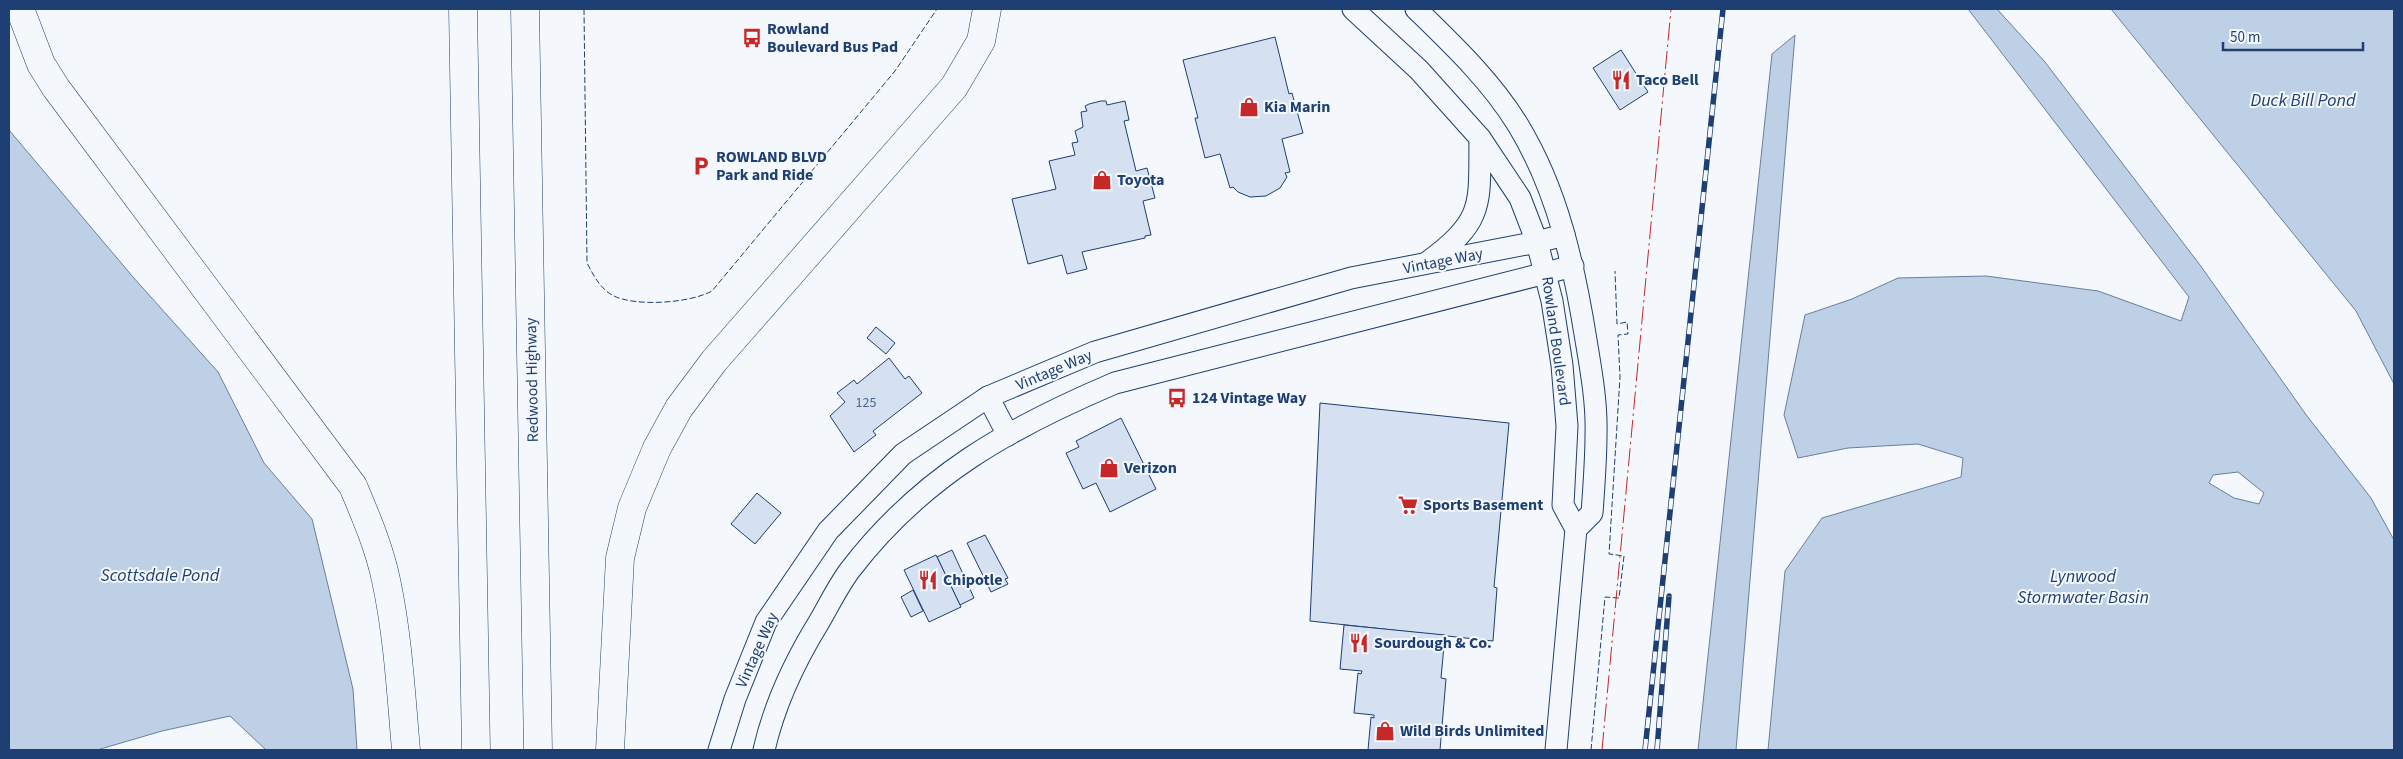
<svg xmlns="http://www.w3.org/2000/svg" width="2403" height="759" font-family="'Source Sans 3',sans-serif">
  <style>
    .water { fill: #bed0e5; stroke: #687fa3; fill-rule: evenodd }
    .building { fill: #d5e0f0; stroke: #1d3f73 }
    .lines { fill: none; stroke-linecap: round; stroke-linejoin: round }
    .minor-casing { stroke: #1d3f73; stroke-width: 23 }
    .highway-casing { stroke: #1d3f73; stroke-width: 29 }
    .minor { stroke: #f4f7fb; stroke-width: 21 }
    .highway { stroke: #f4f7fb; stroke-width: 28 }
    .rail-casing { stroke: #1d3f73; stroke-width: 5.5 }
    .rail { stroke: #f4f7fb; stroke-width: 4; stroke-dasharray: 11; stroke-linecap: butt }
    .fence { stroke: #1d3f73; stroke-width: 1; stroke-dasharray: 6 2.5; stroke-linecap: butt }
    .power { stroke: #c62828; stroke-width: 1; stroke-dasharray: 18 4 2.5 4; stroke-linecap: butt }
    .labels { text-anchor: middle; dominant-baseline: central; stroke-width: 4; stroke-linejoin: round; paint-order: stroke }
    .number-label { font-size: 14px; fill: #4b6792 }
    .poi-label { font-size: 16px; font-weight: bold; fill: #1d3f73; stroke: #f4f7fb; text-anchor: start }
    .street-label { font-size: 16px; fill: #1d3f73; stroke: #f4f7fb }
    .water-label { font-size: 18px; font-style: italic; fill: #1d3f73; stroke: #f4f7fb }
  </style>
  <rect width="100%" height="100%" fill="#f4f7fb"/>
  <!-- water -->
  <g class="water">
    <path d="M1968 9H1997L2045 62 2200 265 2307 416 2371 498 2394 540V750H1768L1785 571 1822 518 1961 477 1963 458 1918 444 1848 448 1798 458 1784 415 1805 315 1852 299 1898 278 1986 276 2098 291 2181 321 2189 297ZM2238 472 2264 493 2259 504 2234 498 2209 483 2213 475Z"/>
    <polygon points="2111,9 2394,9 2394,384 2356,311"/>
    <polygon points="1795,35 1736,750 1698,750 1772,54"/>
    <polygon points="9,130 133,277 218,372 264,463 312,519 353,689 357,750 266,750 230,716 162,731 97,750 9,750"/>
  </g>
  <!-- building -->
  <g class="building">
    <polygon points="1275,37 1289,94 1292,93 1303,133 1282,139 1290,172 1285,173 1287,177 1280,188 1266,196 1250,197 1238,192 1233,187 1230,188 1220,154 1205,158 1195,118 1198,118 1183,60"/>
    <polygon points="1621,50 1648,92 1620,110 1593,68"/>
    <polygon points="1101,101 1106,101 1107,105 1125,101 1129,120 1124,121 1136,171 1147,168 1155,198 1143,201 1151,235 1145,236 1145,238 1082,252 1087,269 1067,274 1062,255 1028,264 1012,199 1056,189 1049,161 1075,155 1072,143 1078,142 1075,131 1083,127 1081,112 1087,111 1085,106 1089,104"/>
    <polygon points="876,327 895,343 886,354 867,338"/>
    <polygon points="889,358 905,379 909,376 922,393 873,431 876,435 854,452 830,416 845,402 837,393 854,380 857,384"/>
    <polygon points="1320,403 1509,423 1494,587 1497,588 1493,641 1310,621"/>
    <polygon points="1121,418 1156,489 1110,512 1096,483 1083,489 1066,453 1079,447 1076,441"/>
    <polygon points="757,493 781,513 755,544 731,524"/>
    <polygon points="985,535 1008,578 1005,579 1008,584 991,592 967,543"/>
    <polygon points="952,550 974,598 960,605 937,557"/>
    <polygon points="936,555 961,607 929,622 904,570"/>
    <polygon points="913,590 923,611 911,617 901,597"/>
    <polygon points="1344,625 1445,635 1441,678 1446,679 1440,750 1368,750 1371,717 1374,718 1374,715 1354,713 1358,673 1361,674 1362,671 1340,669"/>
  </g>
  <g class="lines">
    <defs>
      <g id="minor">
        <polyline points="1353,9 1419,70 1480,138 1520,198 1537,242 1552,301 1562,365 1567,426 1563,505 1576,529 1556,750"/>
        <path d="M1416 9C1453 45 1491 81 1518 125 1558 191 1574 265 1586 340 1591 370 1597 403 1596 434 1596 460 1594 486 1592 513L1576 529"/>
        <path d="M1429 261C1486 220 1479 202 1480 138"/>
        <polyline points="988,397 1008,435"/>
        <polyline points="719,750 735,699 766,622 828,531 903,454 988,397 1095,352 1351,278 1537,242 1564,235"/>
        <path d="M764 750C774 706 795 661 819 622 829 605 838 586 850 570 922 476 1009 428 1115 383L1573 266"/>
      </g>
      <g id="highway">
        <path d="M20 9 41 64 56 88 353 486C366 517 379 547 386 580 398 636 401 694 406 750"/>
        <polyline points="463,9 476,750"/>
        <polyline points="525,9 538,750"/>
        <polyline points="610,750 620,558 632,508 657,448 679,408 714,361 954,87 981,41 987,9"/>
      </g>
    </defs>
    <!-- minor casing -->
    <use href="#minor" class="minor-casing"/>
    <!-- highway casing -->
    <use href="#highway" class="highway-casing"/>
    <!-- minor -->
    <use href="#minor" class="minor"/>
    <!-- highway -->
    <use href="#highway" class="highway"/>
    <defs>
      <g id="rail">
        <polyline points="1645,750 1723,9"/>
        <polyline points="1657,750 1669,596"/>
      </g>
    </defs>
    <!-- rail casing -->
    <use href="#rail" class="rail-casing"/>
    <!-- rail -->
    <use href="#rail" class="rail"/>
    <!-- fence -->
    <g class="fence">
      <path d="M584 9 587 263C594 276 600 289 614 296 637 307 690 303 712 291L895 71 937 9"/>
      <polyline points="1591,750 1605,597 1619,598 1624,556 1609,554 1620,377 1618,335 1628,334 1627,322 1617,324 1615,271"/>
    </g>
    <!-- power -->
    <polyline class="power" points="1602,750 1671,9"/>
  </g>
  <!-- icons -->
  <defs>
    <symbol id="bus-bare" viewBox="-9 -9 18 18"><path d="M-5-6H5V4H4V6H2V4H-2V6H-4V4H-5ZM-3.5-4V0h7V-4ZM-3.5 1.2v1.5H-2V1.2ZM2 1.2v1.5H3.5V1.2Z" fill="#c62828" stroke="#f4f7fb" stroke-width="2.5" paint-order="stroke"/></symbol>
    <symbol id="restaurant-bare" viewBox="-9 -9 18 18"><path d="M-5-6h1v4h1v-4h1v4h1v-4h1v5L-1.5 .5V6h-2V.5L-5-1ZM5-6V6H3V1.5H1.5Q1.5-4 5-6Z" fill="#c62828" stroke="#f4f7fb" stroke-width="2.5" paint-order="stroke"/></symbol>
    <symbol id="shop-bare" viewBox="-9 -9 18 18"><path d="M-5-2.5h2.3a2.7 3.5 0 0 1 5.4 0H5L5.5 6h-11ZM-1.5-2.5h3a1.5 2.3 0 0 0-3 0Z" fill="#c62828" stroke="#f4f7fb" stroke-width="2.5" paint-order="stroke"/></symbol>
    <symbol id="parking-bare" viewBox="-9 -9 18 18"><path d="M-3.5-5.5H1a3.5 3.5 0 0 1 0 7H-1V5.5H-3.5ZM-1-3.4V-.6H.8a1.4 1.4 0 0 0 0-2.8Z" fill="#c62828" stroke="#f4f7fb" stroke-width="2.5" paint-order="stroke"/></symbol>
    <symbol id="supermarket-bare" viewBox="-9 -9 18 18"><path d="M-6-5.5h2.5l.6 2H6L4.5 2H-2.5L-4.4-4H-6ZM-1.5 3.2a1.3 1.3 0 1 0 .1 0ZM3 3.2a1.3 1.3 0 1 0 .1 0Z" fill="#c62828" stroke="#f4f7fb" stroke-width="2.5" paint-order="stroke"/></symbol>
  </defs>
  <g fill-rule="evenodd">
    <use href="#bus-bare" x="738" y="24" width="28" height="28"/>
    <use href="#restaurant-bare" x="1607" y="66" width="28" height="28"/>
    <use href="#shop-bare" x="1235" y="93" width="28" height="28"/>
    <use href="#parking-bare" x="687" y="152" width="28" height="28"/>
    <use href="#shop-bare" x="1088" y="166" width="28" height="28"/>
    <use href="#bus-bare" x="1163" y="384" width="28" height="28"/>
    <use href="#shop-bare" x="1095" y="454" width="28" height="28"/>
    <use href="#supermarket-bare" x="1394" y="491" width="28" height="28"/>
    <use href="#restaurant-bare" x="914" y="566" width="28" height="28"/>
    <use href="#restaurant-bare" x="1345" y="629" width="28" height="28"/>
    <use href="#shop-bare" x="1371" y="717" width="28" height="28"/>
  </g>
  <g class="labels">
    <!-- number labels -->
    <g class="number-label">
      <text x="866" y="403">125</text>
    </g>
    <!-- poi labels -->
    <g class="poi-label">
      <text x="767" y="29">Rowland<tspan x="767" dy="18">Boulevard Bus Pad</tspan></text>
      <text x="1636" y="80">Taco Bell</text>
      <text x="1264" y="107">Kia Marin</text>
      <text x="716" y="157">ROWLAND BLVD<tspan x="716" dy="18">Park and Ride</tspan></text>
      <text x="1117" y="180">Toyota</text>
      <text x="1192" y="398">124 Vintage Way</text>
      <text x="1124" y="468">Verizon</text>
      <text x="1423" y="505">Sports Basement</text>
      <text x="943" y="580">Chipotle</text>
      <text x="1374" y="643">Sourdough &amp; Co.</text>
      <text x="1400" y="731">Wild Birds Unlimited</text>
    </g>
    <!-- street labels -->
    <g class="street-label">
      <text transform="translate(1443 261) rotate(-11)">Vintage Way</text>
      <text transform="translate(1556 341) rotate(82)">Rowland Boulevard</text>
      <text transform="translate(1054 370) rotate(-23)">Vintage Way</text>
      <text transform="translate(532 380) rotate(-91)">Redwood Highway</text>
      <text transform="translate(757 650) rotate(-66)">Vintage Way</text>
    </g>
    <!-- water labels -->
    <g class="water-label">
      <text x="2303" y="100">Duck Bill Pond</text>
      <text x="160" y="575">Scottsdale Pond</text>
      <text x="2083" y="576">Lynwood<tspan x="2083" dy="21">Stormwater Basin</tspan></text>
    </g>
  </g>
  <!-- border -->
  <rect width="2403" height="759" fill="none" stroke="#1d3f73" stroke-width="20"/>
  <!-- scale -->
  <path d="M2223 42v8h140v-8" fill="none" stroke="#1d3f73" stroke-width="2.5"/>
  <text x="2230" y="42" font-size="15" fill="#1d3f73" stroke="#f4f7fb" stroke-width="4" paint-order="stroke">50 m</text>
</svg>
